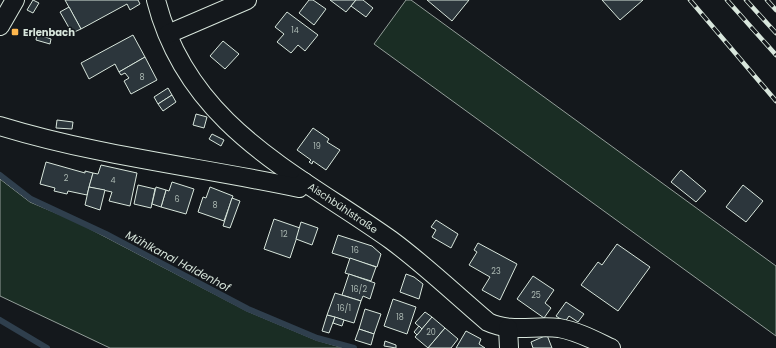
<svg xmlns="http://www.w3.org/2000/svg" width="776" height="348" font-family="Poppins,sans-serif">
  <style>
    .green { fill: #1a2d24; stroke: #939e99 }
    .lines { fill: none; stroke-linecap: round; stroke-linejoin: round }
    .stream { stroke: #2f3f4d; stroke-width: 6 }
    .building { fill: #2c363c; stroke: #d8e6dc }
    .minor-casing { stroke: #d8e6dc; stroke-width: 20 }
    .minor { stroke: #14181c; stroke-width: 18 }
    .rail-casing { stroke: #d8e6dc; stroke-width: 4.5 }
    .rail { stroke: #14181c; stroke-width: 3; stroke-dasharray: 9; stroke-linecap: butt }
    .poi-dot { fill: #ffb74d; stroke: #14181c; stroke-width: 1.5 }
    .labels { text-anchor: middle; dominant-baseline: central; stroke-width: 3; stroke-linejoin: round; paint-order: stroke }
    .number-label { font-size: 8px; fill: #adbab4 }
    .poi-label { font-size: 10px; font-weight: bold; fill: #d8e6dc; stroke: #14181c; text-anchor: start }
    .street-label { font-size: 10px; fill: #d8e6dc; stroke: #14181c }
    .water-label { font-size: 11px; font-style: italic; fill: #d8e6dc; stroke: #14181c }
  </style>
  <rect width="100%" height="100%" fill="#14181c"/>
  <!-- green -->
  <g class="green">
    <polygon points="406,0 411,0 776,266 776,336 374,44"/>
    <polygon points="0,179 30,202 75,221 247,311 316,340 344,348 110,348 0,296"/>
  </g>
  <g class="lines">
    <!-- stream -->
    <g class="stream">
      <polyline points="0,175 31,199 106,234 248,309 317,338 354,348"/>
      <polyline points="0,320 47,348"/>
    </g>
  </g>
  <!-- building -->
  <g class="building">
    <polygon points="33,0 39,3 33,13 27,10"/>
    <polygon points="65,0 138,0 140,4 130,10 127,4 81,29"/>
    <polygon points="309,0 313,0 326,9 314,25 299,13"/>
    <polygon points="330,0 356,0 346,12"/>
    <polygon points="356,0 363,0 373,8 366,17 351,6"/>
    <polygon points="427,0 469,0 452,21"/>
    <polygon points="602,0 643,0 620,20"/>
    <polygon points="69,7 81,29 72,33 60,12"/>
    <polygon points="287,12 318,35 305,51 298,45 291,53 277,42 284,34 275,27"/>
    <polygon points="37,34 51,39 50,44 36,40"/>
    <polygon points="133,35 145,57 119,72 115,64 89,79 81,63"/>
    <polygon points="223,41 239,54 225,69 210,56"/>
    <polygon points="145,57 157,80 131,94 124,81 129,78 125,73 121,75 119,72"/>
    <polygon points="168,88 172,95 158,104 154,97"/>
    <polygon points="172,95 176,102 163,111 158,104"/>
    <polygon points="196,114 207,117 204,128 193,125"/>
    <polygon points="57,120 73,122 72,129 56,128"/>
    <polygon points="313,128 329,139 327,142 340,150 326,170 313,161 312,164 309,162 311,160 297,150"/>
    <polygon points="212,134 224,140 221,146 209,139"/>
    <polygon points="46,162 85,173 85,171 93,173 87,195 68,191 67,194 54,191 55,188 40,184"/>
    <polygon points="101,165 137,173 130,206 109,201 112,192 89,187 93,173 98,174"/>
    <polygon points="681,170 706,191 696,202 671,182"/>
    <polygon points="172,182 194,189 186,214 161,207 166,190 169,191"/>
    <polygon points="138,185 155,189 151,208 134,204"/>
    <polygon points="743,185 763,201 746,222 726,207"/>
    <polygon points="89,187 105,190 100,210 85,205"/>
    <polygon points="156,187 166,190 161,207 152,204"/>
    <polygon points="210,187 233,196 224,221 198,212 203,197 206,198"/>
    <polygon points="232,198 240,201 230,228 223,226"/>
    <polygon points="274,219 300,228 290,258 264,249"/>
    <polygon points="436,220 458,234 451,248 432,237 436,230 431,227"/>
    <polygon points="301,222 318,228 312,245 296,239"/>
    <polygon points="338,235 372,246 381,254 377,267 332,253"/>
    <polygon points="478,243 517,264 500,300 482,290 490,277 469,265 477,252 474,250"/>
    <polygon points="617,244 650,267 618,311 581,285 598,262 602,265"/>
    <polygon points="350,258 376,267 371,281 345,273"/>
    <polygon points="349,274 375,283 370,299 363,296 361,301 342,295"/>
    <polygon points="406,274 414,277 423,284 419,299 400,292"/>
    <polygon points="533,276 554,290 545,303 551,308 544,318 517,299"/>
    <polygon points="335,293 361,301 354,323 327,315"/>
    <polygon points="393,299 416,307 407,334 384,326"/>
    <polygon points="566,302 584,314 578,322 569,316 565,322 556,316"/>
    <polygon points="365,309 381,314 374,334 359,329"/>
    <polygon points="425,312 432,317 422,329 415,323"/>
    <polygon points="327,315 335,317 329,333 322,331"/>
    <polygon points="335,317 344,320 342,326 333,323"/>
    <polygon points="432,317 445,328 428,348 415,337"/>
    <polygon points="419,326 422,329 417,335 414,332"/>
    <polygon points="445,328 458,339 451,348 428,348"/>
    <polygon points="359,329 374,334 371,345 355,340"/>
    <polygon points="466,331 481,339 479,344 485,348 456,348"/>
    <polygon points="547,335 552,348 533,348 531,342"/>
    <polygon points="385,341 396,345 396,348 384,346"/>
  </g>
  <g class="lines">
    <defs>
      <g id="minor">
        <path d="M156 0C188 126 295 172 391 240 425 265 456 295 488 322 511 333 535 325 559 328 577 331 594 340 611 348"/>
        <polyline points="0,26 15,0"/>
        <polyline points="168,34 247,0"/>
        <path d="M0 126C98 156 200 167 299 188L304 182"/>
        <polyline points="508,328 509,348"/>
      </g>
    </defs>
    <!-- minor casing -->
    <use href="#minor" class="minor-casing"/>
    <!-- minor -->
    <use href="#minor" class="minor"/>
    <defs>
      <g id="rail">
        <polyline points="690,0 776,101"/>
        <polyline points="727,0 776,55"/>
        <polyline points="746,0 776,33"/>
        <polyline points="767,0 776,10"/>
      </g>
    </defs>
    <!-- rail casing -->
    <use href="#rail" class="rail-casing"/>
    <!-- rail -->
    <use href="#rail" class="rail"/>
  </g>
  <!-- markers -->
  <rect class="poi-dot" x="11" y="28" width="8" height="8" rx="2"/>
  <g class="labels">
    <!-- number labels -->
    <g class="number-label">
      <text x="295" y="30">14</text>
      <text x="142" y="77">8</text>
      <text x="317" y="146">19</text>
      <text x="66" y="178">2</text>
      <text x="113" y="180">4</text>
      <text x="177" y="199">6</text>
      <text x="215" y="205">8</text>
      <text x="284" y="234">12</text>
      <text x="355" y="250">16</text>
      <text x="496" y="271">23</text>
      <text x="359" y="289">16/2</text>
      <text x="536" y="295">25</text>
      <text x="344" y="308">16/1</text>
      <text x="400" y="317">18</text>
      <text x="431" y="332">20</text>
    </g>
    <!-- poi labels -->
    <g class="poi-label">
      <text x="23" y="32">Erlenbach</text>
    </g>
    <!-- street labels -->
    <g class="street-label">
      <text transform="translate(343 208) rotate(34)">Aischbühlstraße</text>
    </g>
    <!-- water labels -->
    <g class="water-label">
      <text transform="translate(178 261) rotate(28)">Mühlkanal Haldenhof</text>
    </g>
  </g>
</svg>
